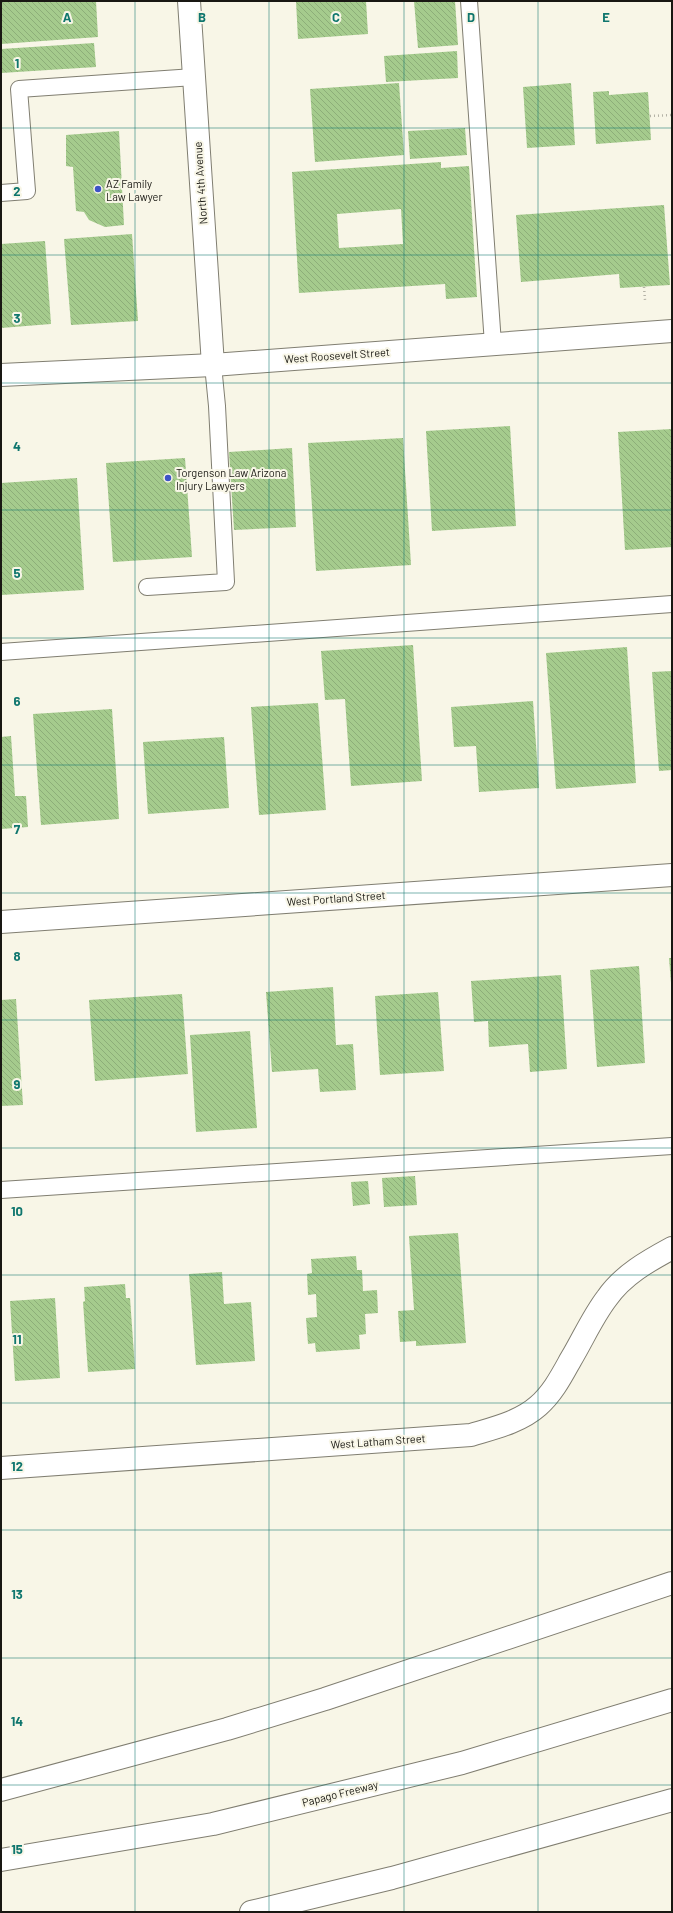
<svg xmlns="http://www.w3.org/2000/svg" width="673" height="1913" font-family="Barlow,sans-serif">
  <style>
    .building { fill: url(#building-back-hatch); fill-rule: evenodd }
    .lines { fill: none; stroke-linecap: round; stroke-linejoin: round }
    .service-casing { stroke: #807e71; stroke-width: 18 }
    .minor-casing { stroke: #807e71; stroke-width: 24 }
    .tertiary-casing { stroke: #807e71; stroke-width: 24 }
    .motorway-casing { stroke: #807e71; stroke-width: 24 }
    .path { stroke: #b4b2a6; stroke-width: 2.5; stroke-dasharray: 1 3; stroke-linecap: butt }
    .service { stroke: #fff; stroke-width: 16 }
    .minor { stroke: #fff; stroke-width: 22 }
    .tertiary { stroke: #fff; stroke-width: 22 }
    .motorway { stroke: #fff; stroke-width: 22 }
    .grid { fill: none; stroke: #0f766e; stroke-width: 1; stroke-opacity: 0.55 }
    .poi-dot { fill: #3d53c6; stroke: #f8f6e7; stroke-width: 1.5 }
    .labels { text-anchor: middle; dominant-baseline: central; stroke-width: 4; stroke-linejoin: round; paint-order: stroke }
    .poi-label { font-size: 11px; fill: #191813; stroke: #f8f6e7; text-anchor: start }
    .street-label { font-size: 11px; fill: #191813; stroke: #f8f6e7 }
    .grid-label { font-size: 13px; text-anchor: middle; font-weight: bold; fill: #0f766e; stroke: #f8f6e7; stroke-width: 4; stroke-linejoin: round; paint-order: stroke }
  </style>
  <defs>
    <pattern id="building-back-hatch" width="6" height="6" patternUnits="userSpaceOnUse"><rect width="6" height="6" fill="#a5cb8d"/><path d="M-1 5l2 2M0 0l6 6M5-1l2 2" fill="none" stroke="#8dae79"/></pattern>
  </defs>
  <rect width="100%" height="100%" fill="#f8f6e7"/>
  <!-- building -->
  <g class="building">
    <polygon points="1,1 96,1 98,37 1,44"/>
    <polygon points="296,1 366,1 368,34 298,39"/>
    <polygon points="414,1 455,1 458,45 418,48"/>
    <polygon points="94,43 96,67 1,73 1,49"/>
    <polygon points="457,51 458,78 386,82 384,56"/>
    <polygon points="399,83 404,155 315,162 310,89"/>
    <polygon points="571,83 575,145 527,148 523,87"/>
    <polygon points="609,91 609,95 648,92 651,140 596,144 593,92"/>
    <polygon points="465,128 467,155 410,159 408,131"/>
    <polygon points="119,131 124,225 105,227 89,220 84,212 76,211 73,167 66,166 66,135"/>
    <path d="M441 162V168L469 166 477 297 446 299 445 284 299 293 292 172ZM401 209 403 244 339 248 337 214Z"/>
    <polygon points="664,205 670,285 620,288 619,274 521,282 516,215"/>
    <polygon points="132,234 138,321 71,325 64,239"/>
    <polygon points="45,241 51,324 1,328 1,244"/>
    <polygon points="510,426 516,526 432,531 426,431"/>
    <polygon points="672,429 672,547 625,550 618,432"/>
    <polygon points="403,438 411,565 316,571 308,443"/>
    <polygon points="292,448 296,527 234,530 229,452"/>
    <polygon points="185,458 192,557 113,562 106,463"/>
    <polygon points="77,478 84,590 1,595 1,483"/>
    <polygon points="413,645 422,781 351,786 345,699 325,700 321,651"/>
    <polygon points="627,647 636,783 556,789 546,653"/>
    <polygon points="672,671 672,770 659,771 652,672"/>
    <polygon points="533,701 539,788 479,792 476,746 454,747 451,707"/>
    <polygon points="318,703 326,810 259,815 251,707"/>
    <polygon points="112,709 119,819 41,825 33,714"/>
    <polygon points="11,736 15,796 26,796 28,827 1,829 1,737"/>
    <polygon points="224,737 229,808 148,814 143,742"/>
    <polygon points="669,958 672,958 672,983 671,983"/>
    <polygon points="639,966 645,1063 597,1067 590,970"/>
    <polygon points="561,975 567,1069 530,1072 528,1044 489,1047 488,1021 474,1022 471,981"/>
    <polygon points="333,987 336,1045 353,1044 356,1090 320,1092 318,1069 272,1072 266,992"/>
    <polygon points="438,992 444,1071 380,1075 375,996"/>
    <polygon points="182,994 188,1074 95,1081 89,1000"/>
    <polygon points="16,999 23,1105 1,1106 1,1000"/>
    <polygon points="250,1031 257,1128 196,1132 190,1035"/>
    <polygon points="415,1176 417,1205 384,1207 382,1178"/>
    <polygon points="368,1181 370,1204 353,1206 351,1182"/>
    <polygon points="458,1233 466,1343 416,1346 416,1341 400,1342 398,1311 414,1310 409,1236"/>
    <polygon points="356,1256 357,1270 362,1270 363,1291 377,1290 378,1313 365,1314 366,1334 359,1335 360,1349 316,1352 315,1343 308,1344 306,1318 317,1317 316,1294 308,1295 307,1274 312,1273 311,1259"/>
    <polygon points="222,1272 224,1304 251,1302 255,1361 196,1365 189,1274"/>
    <polygon points="125,1284 126,1298 130,1298 135,1369 88,1372 83,1302 85,1301 84,1287"/>
    <polygon points="55,1298 60,1378 15,1381 10,1301"/>
  </g>
  <g class="lines">
    <defs>
      <g id="service">
        <polyline points="469,1 493,344"/>
        <polyline points="1,193 27,191 19,89 194,77"/>
        <polyline points="147,587 226,582 217,406 213,365"/>
        <polyline points="1,652 672,604"/>
        <polyline points="1,1190 672,1146"/>
      </g>
      <g id="minor">
        <polyline points="189,1 213,365"/>
        <polyline points="1,922 672,875"/>
        <path d="M1 1468 471 1435C494 1428 520 1422 538 1406 553 1393 562 1375 571 1359 583 1339 593 1316 607 1298 623 1275 648 1261 672 1248"/>
      </g>
      <polyline id="tertiary" points="1,375 213,365 672,331"/>
      <g id="motorway">
        <polyline points="1,1790 227,1729 325,1699 672,1583"/>
        <polyline points="1,1860 213,1824 462,1763 672,1700"/>
        <polyline points="251,1912 392,1878 672,1800"/>
      </g>
    </defs>
    <!-- service casing -->
    <use href="#service" class="service-casing"/>
    <!-- minor casing -->
    <use href="#minor" class="minor-casing"/>
    <!-- tertiary casing -->
    <use href="#tertiary" class="tertiary-casing"/>
    <!-- motorway casing -->
    <use href="#motorway" class="motorway-casing"/>
    <!-- path -->
    <g class="path">
      <polyline points="650,116 672,115"/>
      <polyline points="644,287 645,300"/>
    </g>
    <!-- service -->
    <use href="#service" class="service"/>
    <!-- minor -->
    <use href="#minor" class="minor"/>
    <!-- tertiary -->
    <use href="#tertiary" class="tertiary"/>
    <!-- motorway -->
    <use href="#motorway" class="motorway"/>
  </g>
  <!-- grid -->
  <path class="grid" d="M135 1V1912M269 1V1912M404 1V1912M538 1V1912M1 128H672M1 255H672M1 383H672M1 510H672M1 638H672M1 765H672M1 893H672M1 1020H672M1 1148H672M1 1275H672M1 1403H672M1 1530H672M1 1658H672M1 1785H672"/>
  <!-- markers -->
  <g class="poi-dot">
    <circle cx="98" cy="189" r="4"/>
    <circle cx="168" cy="478" r="4"/>
  </g>
  <g class="labels">
    <!-- poi labels -->
    <g class="poi-label">
      <text x="106" y="183">AZ Family<tspan x="106" dy="13">Law Lawyer</tspan></text>
      <text x="176" y="472">Torgenson Law Arizona<tspan x="176" dy="13">Injury Lawyers</tspan></text>
    </g>
    <!-- street labels -->
    <g class="street-label">
      <text transform="translate(200 183) rotate(-94)">North 4th Avenue</text>
      <text transform="translate(337 355) rotate(-4)">West Roosevelt Street</text>
      <text transform="translate(336 898) rotate(-4)">West Portland Street</text>
      <text transform="translate(378 1441) rotate(-4)">West Latham Street</text>
      <text transform="translate(340 1793) rotate(-14)">Papago Freeway</text>
    </g>
  </g>
  <g class="grid-label">
    <text x="67" y="22">A</text>
    <text x="202" y="22">B</text>
    <text x="336" y="22">C</text>
    <text x="471" y="22">D</text>
    <text x="606" y="22">E</text>
    <text x="17" y="68">1</text>
    <text x="17" y="196">2</text>
    <text x="17" y="323">3</text>
    <text x="17" y="451">4</text>
    <text x="17" y="578">5</text>
    <text x="17" y="706">6</text>
    <text x="17" y="834">7</text>
    <text x="17" y="961">8</text>
    <text x="17" y="1089">9</text>
    <text x="17" y="1216">10</text>
    <text x="17" y="1344">11</text>
    <text x="17" y="1471">12</text>
    <text x="17" y="1599">13</text>
    <text x="17" y="1726">14</text>
    <text x="17" y="1854">15</text>
  </g>
  <!-- border -->
  <rect width="673" height="1913" fill="none" stroke="#191813" stroke-width="4"/>
</svg>
